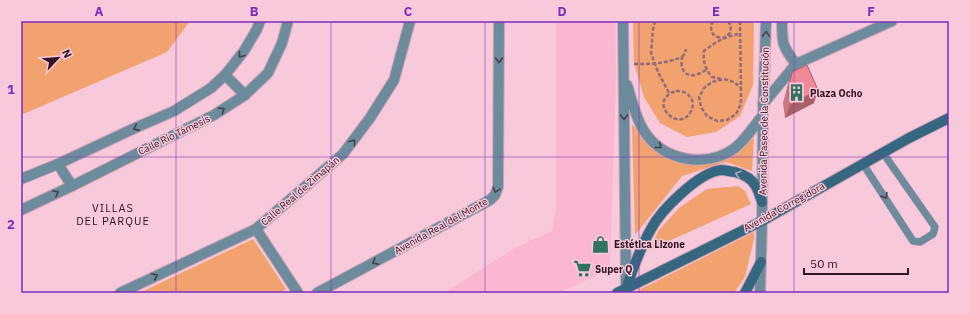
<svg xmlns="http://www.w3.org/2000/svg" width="970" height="314" font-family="'IBM Plex Sans',sans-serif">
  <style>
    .built { fill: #fbb6d2 }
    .green { fill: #f2a26e }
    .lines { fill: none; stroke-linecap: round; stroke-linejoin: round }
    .service-casing { stroke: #d0a4b6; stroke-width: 8 }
    .minor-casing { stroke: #d0a4b6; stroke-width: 12 }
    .tertiary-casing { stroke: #d0a4b6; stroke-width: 12 }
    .secondary-casing { stroke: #d0a4b6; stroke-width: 12 }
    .path { stroke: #926c7c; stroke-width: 2.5; stroke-dasharray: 4 2; stroke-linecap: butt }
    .service { stroke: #6c8c9e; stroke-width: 7 }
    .minor { stroke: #6c8c9e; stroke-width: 10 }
    .tertiary { stroke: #6c8c9e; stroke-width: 10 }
    .secondary { stroke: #366781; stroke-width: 10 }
    .wall { fill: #ce7680 }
    .shaded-wall { fill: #a86068 }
    .building { fill: #f08995; stroke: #a86068 }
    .oneway { stroke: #463f4d }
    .oneway2 { stroke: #b4a6bc }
    .grid { fill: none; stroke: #7b2cbf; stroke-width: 1; stroke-opacity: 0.55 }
    .labels { text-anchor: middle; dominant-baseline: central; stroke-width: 3; stroke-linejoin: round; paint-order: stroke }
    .poi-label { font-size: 10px; font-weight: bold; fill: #311522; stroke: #f8c8db; text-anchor: start }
    .street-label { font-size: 10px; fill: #311522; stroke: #f8c8db }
    .neighbourhood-label { font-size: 11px; letter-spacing: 1px; fill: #311522; stroke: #f8c8db }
    .neatline { fill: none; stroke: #7b2cbf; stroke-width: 1.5 }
    .grid-label { font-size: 13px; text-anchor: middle; font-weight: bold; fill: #7b2cbf }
  </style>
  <rect width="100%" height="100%" fill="#f8c8db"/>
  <!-- built -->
  <polygon class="built" points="556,21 615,21 616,72 610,269 559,293 444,293 515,248 552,231 556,206"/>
  <!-- green -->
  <g class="green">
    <polygon points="21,21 190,21 167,52 21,115"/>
    <polygon points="633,21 754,21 753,85 740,116 716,132 687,137 660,123 644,97 634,63"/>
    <polygon points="632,124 652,149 686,164 730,156 754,137 752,171 726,162 682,176 635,235"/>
    <polygon points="738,186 745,191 751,204 649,250 659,230 680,207 707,189"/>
    <polygon points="754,232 754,239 745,277 734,293 633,293"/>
    <polygon points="253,239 286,289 279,293 139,293"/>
  </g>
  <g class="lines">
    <defs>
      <polyline id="service" points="863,164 913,241 920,242 933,234 935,227 883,153"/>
      <g id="minor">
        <path d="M782 21C782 43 782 46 796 64"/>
        <polyline points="225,75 245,95"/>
        <polyline points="763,104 796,64 892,21"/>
        <polyline points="58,164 72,186"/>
        <polyline points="21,179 58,164 135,128 174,111 211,88 225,75 244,51 257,29 260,21"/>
        <polyline points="21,210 72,186 214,115 245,95 268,73 282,43 288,21"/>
        <polyline points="256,229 298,293"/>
        <polyline points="120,293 256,229 343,154 370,118 394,80 410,21"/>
        <polyline points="317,293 490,200 495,195 498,187 499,21"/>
      </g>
      <g id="tertiary">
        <polyline points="623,21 626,287"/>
        <path d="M627 85C632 100 635 117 644 131 663 161 706 169 735 148 746 139 754 126 763 115"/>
        <polyline points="760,293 762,221 763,115 766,21"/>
      </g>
      <g id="secondary">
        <path d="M626 291V289C633 268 640 248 651 229 661 210 700 171 722 170 726 170 731 172 735 172 742 174 751 178 755 185 758 189 760 196 762 202"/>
        <polyline points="617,293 762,221 909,138 949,118"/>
        <polyline points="745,293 761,262"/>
      </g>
    </defs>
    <!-- service casing -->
    <use href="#service" class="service-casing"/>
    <!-- minor casing -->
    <use href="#minor" class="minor-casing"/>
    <!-- tertiary casing -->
    <use href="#tertiary" class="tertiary-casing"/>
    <!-- secondary casing -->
    <use href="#secondary" class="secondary-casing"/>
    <!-- path -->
    <g class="path">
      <polyline points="655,21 653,29 651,53 658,72 669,93"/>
      <path d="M713 21C710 26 710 34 717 37 717 37 723 38 724 38L730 33 731 26 728 21"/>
      <polyline points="740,21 741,88 741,104 736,114 727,120 717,121 707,116 701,107 699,97 704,88 712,82 724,79 734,82 741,88"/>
      <polyline points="682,57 685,53 686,49"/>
      <path d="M634 64C652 64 664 64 682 57 682 60 681 64 682 67 686 80 698 75 706 70"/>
      <path d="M721 79 712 77C705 68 703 63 704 51 715 42 726 36 740 34"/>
      <path d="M676 91C687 90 697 100 691 111 680 135 645 101 676 91Z"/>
    </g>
    <!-- service -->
    <use href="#service" class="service"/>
    <!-- minor -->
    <use href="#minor" class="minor"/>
    <!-- tertiary -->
    <use href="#tertiary" class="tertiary"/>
    <!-- secondary -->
    <use href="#secondary" class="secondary"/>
  </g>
  <!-- wall -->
  <polygon class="wall" points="792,72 814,103 785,118 783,103 788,84"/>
  <!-- shaded-wall -->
  <polygon class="shaded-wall" points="818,90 814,103 785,118 790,105"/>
  <!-- building -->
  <polygon class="building" points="807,65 818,90 790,105 788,90 792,72"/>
  <!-- one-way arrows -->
  <defs><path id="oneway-chevron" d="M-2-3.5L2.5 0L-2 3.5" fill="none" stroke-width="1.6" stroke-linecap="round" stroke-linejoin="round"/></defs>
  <g class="oneway">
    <use href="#oneway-chevron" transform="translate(766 34) rotate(-88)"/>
    <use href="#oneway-chevron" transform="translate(241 55) rotate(127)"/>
    <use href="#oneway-chevron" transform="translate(499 60) rotate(90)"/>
    <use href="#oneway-chevron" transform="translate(222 110) rotate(-33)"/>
    <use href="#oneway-chevron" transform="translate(624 117) rotate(89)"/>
    <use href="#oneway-chevron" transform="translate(136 128) rotate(156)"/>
    <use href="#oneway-chevron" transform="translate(353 142) rotate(-53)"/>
    <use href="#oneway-chevron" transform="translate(659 146) rotate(38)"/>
    <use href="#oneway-chevron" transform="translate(496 190) rotate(108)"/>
    <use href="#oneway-chevron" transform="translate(56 193) rotate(-26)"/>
    <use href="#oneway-chevron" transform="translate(885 196) rotate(58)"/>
    <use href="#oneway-chevron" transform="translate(375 262) rotate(152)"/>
    <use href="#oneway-chevron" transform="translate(155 276) rotate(-25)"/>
  </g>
  <use class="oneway2" href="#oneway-chevron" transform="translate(738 174) rotate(-161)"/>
  <!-- grid -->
  <path class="grid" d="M176 21V293M331 21V293M485 21V293M639 21V293M794 21V293M21 157H949"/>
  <!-- icons -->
  <defs>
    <symbol id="building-bare" viewBox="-9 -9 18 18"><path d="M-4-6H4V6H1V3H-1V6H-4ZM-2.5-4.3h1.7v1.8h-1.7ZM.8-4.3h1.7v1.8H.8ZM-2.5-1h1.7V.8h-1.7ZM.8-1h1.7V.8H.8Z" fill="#327260" stroke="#f8c8db" stroke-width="2.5" paint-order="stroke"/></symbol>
    <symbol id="shop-bare" viewBox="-9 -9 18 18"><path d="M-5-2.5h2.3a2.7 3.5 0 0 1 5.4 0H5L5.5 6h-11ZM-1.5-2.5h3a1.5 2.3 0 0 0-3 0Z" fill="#327260" stroke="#f8c8db" stroke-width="2.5" paint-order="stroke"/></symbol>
    <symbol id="supermarket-bare" viewBox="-9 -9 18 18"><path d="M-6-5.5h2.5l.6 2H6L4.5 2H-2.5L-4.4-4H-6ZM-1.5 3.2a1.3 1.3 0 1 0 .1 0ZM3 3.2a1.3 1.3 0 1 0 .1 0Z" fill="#327260" stroke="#f8c8db" stroke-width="2.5" paint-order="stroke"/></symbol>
  </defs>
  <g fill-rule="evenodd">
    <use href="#building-bare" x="784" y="80" width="25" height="25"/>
    <use href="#shop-bare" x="588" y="232" width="25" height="25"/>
    <use href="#supermarket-bare" x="570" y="256" width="25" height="25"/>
  </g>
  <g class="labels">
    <!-- poi labels -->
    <g class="poi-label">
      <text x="810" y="93">Plaza Ocho</text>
      <text x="614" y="244">Estética Lizone</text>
      <text x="595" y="269">Super Q</text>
    </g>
    <!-- street labels -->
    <g class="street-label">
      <text transform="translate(764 121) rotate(-89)">Avenida Paseo de la Constitución</text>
      <text transform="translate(174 135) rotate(-26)">Calle Río Támesis</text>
      <text transform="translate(300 191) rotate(-41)">Calle Real de Zimapán</text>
      <text transform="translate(784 207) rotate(-29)">Avenida Corregidora</text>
      <text transform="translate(441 226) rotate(-29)">Avenida Real del Monte</text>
    </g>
    <!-- neighbourhood labels -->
    <g class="neighbourhood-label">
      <text x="113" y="208">VILLAS<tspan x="113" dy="13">DEL PARQUE</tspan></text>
    </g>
  </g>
  <!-- border -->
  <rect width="970" height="314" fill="none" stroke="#f8c8db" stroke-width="44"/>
  <!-- north arrow -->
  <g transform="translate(58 58) rotate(64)" stroke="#f8c8db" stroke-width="3" paint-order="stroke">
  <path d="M0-3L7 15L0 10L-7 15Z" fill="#311522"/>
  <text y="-6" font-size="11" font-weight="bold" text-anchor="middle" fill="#311522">N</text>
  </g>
  <!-- scale -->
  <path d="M804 268v6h104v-6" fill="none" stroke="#311522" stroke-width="2"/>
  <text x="810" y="268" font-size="12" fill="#311522" stroke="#f8c8db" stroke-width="3" paint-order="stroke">50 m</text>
  <rect x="22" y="22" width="926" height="270" class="neatline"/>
  <g class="grid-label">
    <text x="99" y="16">A</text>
    <text x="254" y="16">B</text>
    <text x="408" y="16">C</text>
    <text x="562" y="16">D</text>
    <text x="716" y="16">E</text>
    <text x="871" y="16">F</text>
    <text x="11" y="94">1</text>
    <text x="11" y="229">2</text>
  </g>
</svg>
